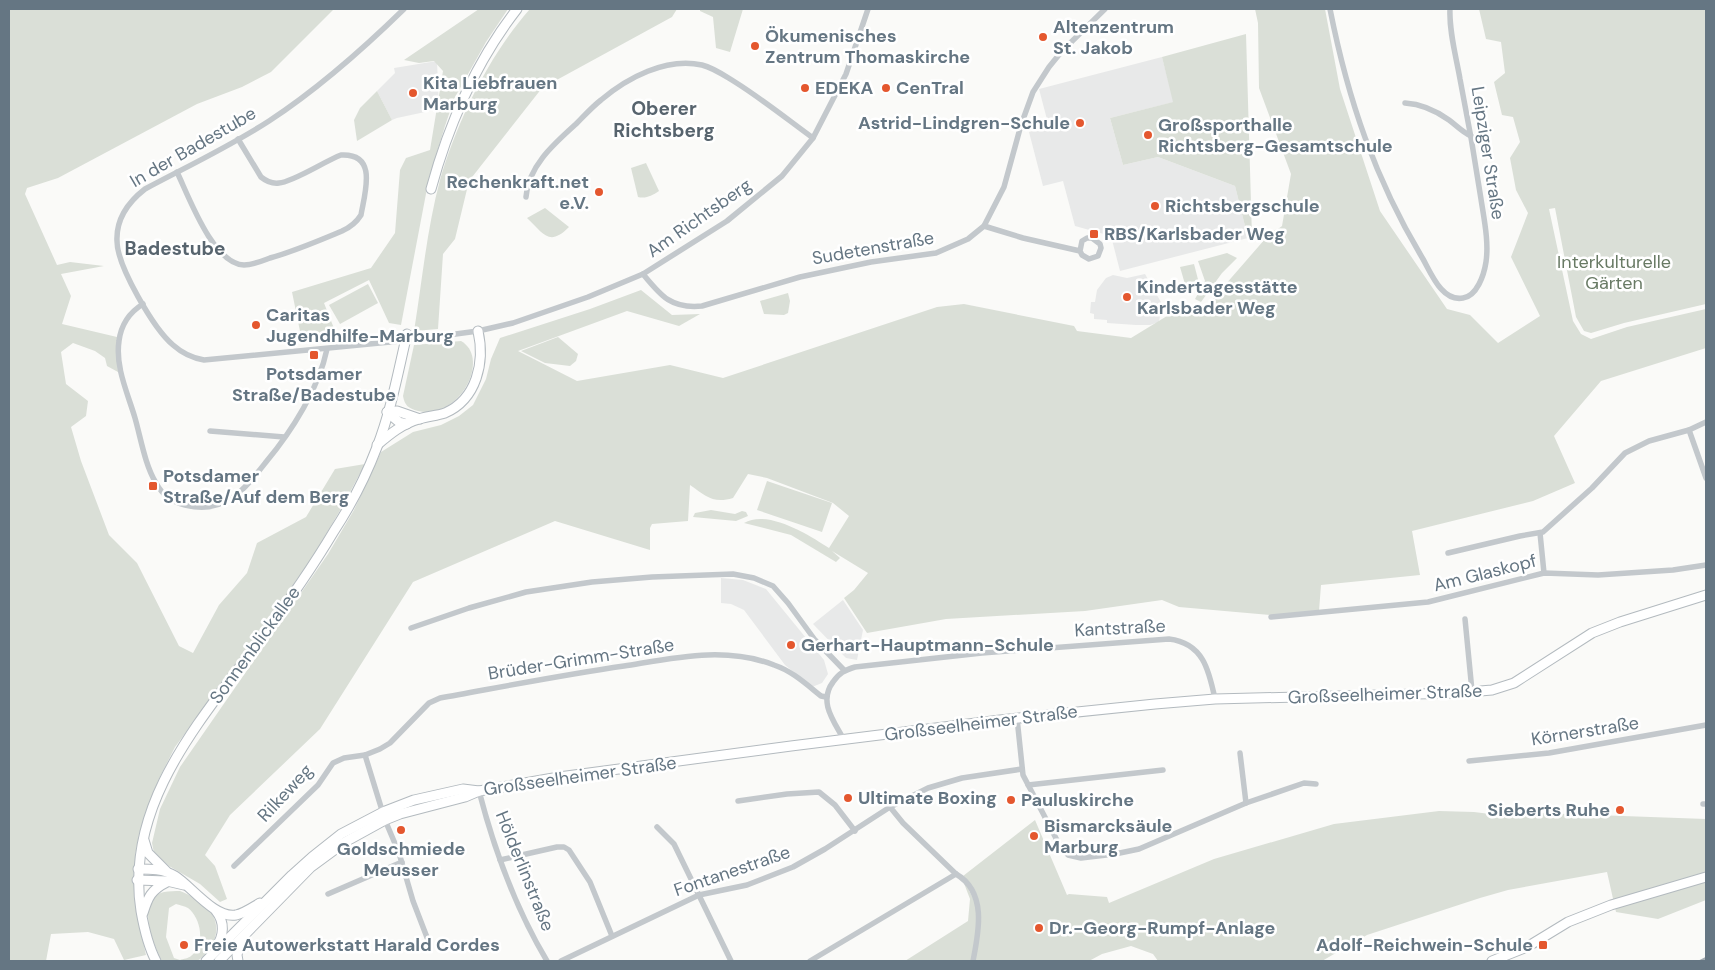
<svg xmlns="http://www.w3.org/2000/svg" width="1715" height="970" font-family="'DM Sans',sans-serif">
  <style>
    .built { fill: #e8e9e9 }
    .green { fill: #dadfd7; fill-rule: evenodd }
    .lines { fill: none; stroke-linecap: round; stroke-linejoin: round }
    .secondary-casing { stroke: #b3babf; stroke-width: 11 }
    .street { stroke: #c3c8cc; stroke-width: 5.5 }
    .secondary { stroke: #fff; stroke-width: 9 }
    .rail { stroke: #a2aab0; stroke-width: 2; stroke-dasharray: 8 4; stroke-linecap: butt }
    .street-bridge { stroke: #c3c8cc; stroke-width: 5.5 }
    .poi-dot { fill: #e4572e; stroke: #fff; stroke-width: 2 }
    .labels { text-anchor: middle; dominant-baseline: central; stroke-width: 5; stroke-linejoin: round; paint-order: stroke }
    .poi-label { font-size: 18px; font-weight: bold; fill: #657683; stroke: #fff; text-anchor: start }
    .street-label { font-size: 18px; fill: #657683; stroke: #fff }
    .park-label { font-size: 18px; fill: #687a64; stroke: #fff }
    .neighbourhood-label { font-size: 19px; font-weight: bold; fill: #57646e; stroke: #fff }
  </style>
  <rect width="100%" height="100%" fill="#fafaf8"/>
  <!-- built -->
  <g class="built">
    <polygon points="1162,57 1174,102 1110,118 1123,165 1158,157 1235,186 1248,238 1120,271 1111,236 1075,226 1063,181 1043,186 1029,132 1049,127 1039,89"/>
    <polygon points="437,61 439,109 397,118 392,120 377,91 395,73 394,68"/>
    <polygon points="1145,274 1162,304 1159,322 1150,325 1136,325 1107,323 1107,320 1094,319 1094,314 1090,313 1091,302 1095,302 1097,290 1106,278 1113,275 1127,278"/>
    <polygon points="721,578 743,580 766,589 824,660 828,674 822,683 812,687 785,665 744,610 731,604 721,603"/>
    <polygon points="843,600 863,630 857,660 846,658 813,624"/>
  </g>
  <!-- green -->
  <g class="green">
    <polygon points="9,9 334,9 271,72 242,87 197,104 58,178 27,188 25,194 57,265 70,262 104,266 61,274 71,296 62,324 117,337 118,372 107,366 105,358 95,351 73,343 61,352 66,384 88,401 86,416 71,427 81,461 109,535 137,563 179,646 193,653 219,605 247,573 257,543 306,517 335,469 365,464 342,507 315,553 273,615 175,747 158,781 139,834 135,856 135,904 146,955 124,960 114,939 88,932 51,934 46,961 9,961"/>
    <polygon points="479,9 508,9 486,42 454,99 445,126 429,178 401,325 389,323 369,280 324,303 337,336 301,336 292,292 371,268 395,233 400,170 406,158 430,150 443,71 434,61 419,63 404,60"/>
    <path d="M530 9H677L672 17 542 88 469 181 455 239 443 254 438 329 414 331C422 282 427 228 440 180 457 121 489 55 530 9Z"/>
    <polygon points="700,9 743,9 730,52 716,48 713,17 700,11"/>
    <path d="M1255 9H1325L1340 89 1380 211 1447 309 1470 315 1498 343 1540 316 1511 257 1528 213 1516 190 1510 158 1520 142 1513 117 1502 115 1494 82 1505 73 1501 42 1486 39 1479 9H1706V304L1624 323 1591 333 1584 331 1576 317 1555 208 1549 209 1573 321 1581 334 1591 339 1627 327 1706 309V348L1601 381 1554 436 1575 483 1533 501 1412 531 1420 575 1321 585 1319 611 1270 615 1179 607 1162 600 1085 611 946 619 867 633 844 598 854 590 868 573 832 551 840 558 836 562 791 535 744 523C768 509 809 535 829 548L849 516 833 503 767 478 748 474 733 498C713 504 706 496 690 485L688 521 652 524 650 528V550L555 521 413 582 320 729 230 815 205 855 215 866 227 899 220 902 200 884 169 866 154 853 152 843 160 809 180 767 328 554 354 510 381 452 413 432 441 425 459 416 473 405 486 379 491 359 500 338 590 309 641 290 672 315 700 314 679 326 627 311 518 351 577 381 670 365 723 378 937 307 964 304 1074 326 1077 331 1131 338 1185 305 1205 308 1272 231 1278 229 1282 226 1291 174 1259 88 1258 23Z"/>
    <polygon points="1246,34 1252,237 1248,238 1235,186 1158,157 1123,165 1110,118 1173,102 1162,57"/>
    <polygon points="377,91 392,120 357,141 354,120 360,108"/>
    <path d="M646 163 659 191C653 195 646 199 638 197L631 168Z"/>
    <path d="M545 208 569 227C549 247 544 234 527 218Z"/>
    <polygon points="1227,253 1237,258 1222,273 1201,302 1195,299 1205,281 1198,261"/>
    <polygon points="1194,264 1200,287 1187,291 1180,267"/>
    <polygon points="368,284 378,303 340,324 329,305"/>
    <polygon points="788,293 790,301 788,313 784,315 764,314 760,301"/>
    <polygon points="558,337 578,354 576,361 570,366 545,363 521,351"/>
    <path d="M461 341C491 358 460 420 418 411 408 408 405 406 403 396L414 345Z"/>
    <polygon points="767,481 832,503 822,532 757,510"/>
    <polygon points="711,510 735,514 742,511 746,512 748,516 736,521 693,517 695,513"/>
    <path d="M1439 811 1474 812 1498 815 1540 813 1706 819V900L1658 919 1616 912 1607 872 1508 890 1480 898 1367 935 1322 961H1158L1153 954 1131 946 1102 954 1089 961H905L968 921 970 899 962 878 980 910C979 896 974 886 963 876L1035 820 1067 895 1069 894 1107 897 1109 903 1214 859 1334 824Z"/>
    <path d="M180 891C203 900 225 917 213 943 210 949 203 958 197 961 190 964 170 961 162 961 153 943 135 899 164 892 169 891 175 891 180 891ZM176 904C179 905 185 906 188 908 201 918 206 945 191 956 189 958 183 959 180 960L174 958 166 937 169 908Z"/>
  </g>
  <g class="lines">
    <defs>
      <g id="secondary">
        <path d="M431 189C449 123 475 63 517 9"/>
        <polyline points="387,412 397,411 420,419"/>
        <polyline points="387,412 399,422 407,424"/>
        <path d="M377 445C390 434 402 424 419 419 428 416 436 416 445 413 477 399 485 362 478 331"/>
        <polyline points="144,840 148,853 166,871"/>
        <path d="M138 869C150 869 164 869 175 876 191 886 215 919 236 915 245 913 253 907 260 903"/>
        <polyline points="137,880 167,881 184,885"/>
        <path d="M143 913C148 897 151 890 167 882"/>
        <path d="M216 947C224 936 225 922 216 911"/>
        <path d="M156 961C148 946 144 928 141 911 124 804 201 720 260 640 286 605 312 568 334 531 351 505 366 476 377 447 391 411 398 372 407 334"/>
        <polyline points="206,961 292,875 312,857 341,834 383,812 414,800 463,789 479,791 559,777 791,746 1000,720 1155,704 1215,699 1457,693 1492,690 1514,683 1592,633 1620,622 1706,595"/>
        <polyline points="219,961 311,867 345,842 385,820 400,814 465,797 479,791"/>
        <polyline points="238,961 237,955 240,942"/>
        <polyline points="1492,961 1527,947 1568,922 1611,905 1706,877"/>
      </g>
    </defs>
    <!-- secondary casing -->
    <use href="#secondary" class="secondary-casing"/>
    <!-- street -->
    <g class="street">
      <path d="M1330 9C1348 100 1375 179 1423 259 1431 273 1442 302 1463 298 1477 296 1484 275 1486 262 1489 242 1484 219 1481 199 1475 159 1468 119 1460 79 1456 56 1449 32 1450 9"/>
      <path d="M1405 103C1422 104 1435 110 1449 120 1457 126 1462 132 1471 136"/>
      <path d="M177 172C189 197 213 264 244 265 253 265 262 261 270 258 295 251 318 241 342 231 351 227 356 223 361 215 365 192 378 153 341 155 325 161 293 182 279 183 272 184 266 181 261 177L238 139"/>
      <path d="M526 197C528 166 555 143 576 124 584 116 592 107 601 100 627 78 666 57 702 65 714 68 725 76 735 82 762 99 787 119 813 138"/>
      <polyline points="984,226 1023,238 1080,251 1082,255 1089,259 1098,256 1101,248 1100,244 1092,238 1087,238 1082,241 1080,251"/>
      <path d="M643 274C661 296 671 309 702 306L800 277 871 262 936 253 968 239 984 226 1004 187 1021 125 1033 92 1049 67 1062 51 1105 9"/>
      <path d="M143 304C130 312 121 325 119 341 115 367 128 394 135 418 141 439 145 465 156 483 163 496 172 502 185 505 225 515 244 490 266 462 292 431 319 388 327 349"/>
      <polyline points="426,338 478,331 513,323 588,297 643,274 727,221 782,176 813,138 846,74 868,9"/>
      <path d="M390 342 204 360C192 358 182 353 173 345 154 329 117 266 117 241 116 219 127 203 145 189 186 167 229 147 269 121 318 89 362 50 404 9"/>
      <polyline points="1689,430 1706,478"/>
      <polyline points="210,431 284,437"/>
      <polyline points="1540,533 1544,573"/>
      <polyline points="1448,553 1520,536 1543,532 1592,488 1625,453 1649,441 1689,430 1706,422"/>
      <polyline points="1271,617 1428,602 1544,573 1598,575 1673,570 1706,565"/>
      <polyline points="1465,619 1472,691"/>
      <polyline points="411,628 469,608 526,592 592,582 652,577 733,574 754,578 773,586 788,603 815,640 844,670"/>
      <polyline points="1017,718 1023,775 1060,846 1068,855 1081,858 1115,854 1139,849 1246,803 1304,783 1316,784"/>
      <path d="M844 740C834 721 818 702 833 682 839 673 845 670 855 667L982 653 1169 639C1203 643 1209 670 1215 699"/>
      <polyline points="1240,753 1246,803"/>
      <polyline points="365,755 385,820 399,853 413,901 428,940"/>
      <polyline points="1469,761 1549,753 1706,725"/>
      <polyline points="1028,785 1163,770"/>
      <path d="M479 791C494 849 516 909 547 961"/>
      <polyline points="738,801 787,794 819,792 835,805 855,831"/>
      <polyline points="1703,804 1706,804"/>
      <path d="M890 807 903 823 956 874C987 892 979 931 973 961"/>
      <polyline points="657,827 674,844 731,961"/>
      <polyline points="500,860 557,847 564,847 569,850 590,882 612,936"/>
      <path d="M234 866 318 785 333 763 344 758 365 755 380 749 390 743 429 703 440 698C501 687 562 675 624 666 674 658 725 646 774 665 792 671 806 684 821 696L826 697"/>
      <polyline points="328,894 402,862"/>
      <polyline points="561,961 699,895 747,885 793,867 825,849 890,807 928,788 962,778 1022,769"/>
      <polyline points="810,961 956,874"/>
    </g>
    <!-- secondary -->
    <use href="#secondary" class="secondary"/>
    <!-- rail -->
    <polyline class="rail" points="1700,961 1706,958"/>
    <!-- street-bridge -->
    <polyline class="street-bridge" points="390,342 426,338"/>
  </g>
  <!-- markers -->
  <g class="poi-dot">
    <circle cx="1043" cy="37" r="5"/>
    <circle cx="755" cy="46" r="5"/>
    <circle cx="805" cy="88" r="5"/>
    <circle cx="886" cy="88" r="5"/>
    <circle cx="413" cy="93" r="5"/>
    <circle cx="1080" cy="123" r="5"/>
    <circle cx="1148" cy="135" r="5"/>
    <circle cx="599" cy="192" r="5"/>
    <circle cx="1155" cy="206" r="5"/>
    <rect x="1089" y="229" width="10" height="10" rx="2.5"/>
    <circle cx="1127" cy="297" r="5"/>
    <circle cx="256" cy="325" r="5"/>
    <rect x="309" y="350" width="10" height="10" rx="2.5"/>
    <rect x="148" y="481" width="10" height="10" rx="2.5"/>
    <circle cx="791" cy="645" r="5"/>
    <circle cx="848" cy="798" r="5"/>
    <circle cx="1011" cy="800" r="5"/>
    <circle cx="1620" cy="810" r="5"/>
    <circle cx="401" cy="830" r="5"/>
    <circle cx="1034" cy="836" r="5"/>
    <circle cx="1039" cy="928" r="5"/>
    <circle cx="184" cy="945" r="5"/>
    <rect x="1538" y="940" width="10" height="10" rx="2.5"/>
  </g>
  <g class="labels">
    <!-- poi labels -->
    <g class="poi-label">
      <text x="1053" y="27">Altenzentrum<tspan x="1053" dy="21">St. Jakob</tspan></text>
      <text x="765" y="36">Ökumenisches<tspan x="765" dy="21">Zentrum Thomaskirche</tspan></text>
      <text x="423" y="83">Kita Liebfrauen<tspan x="423" dy="21">Marburg</tspan></text>
      <text x="815" y="88">EDEKA</text>
      <text x="896" y="88">CenTral</text>
      <text x="1070" y="123" text-anchor="end">Astrid-Lindgren-Schule</text>
      <text x="1158" y="125">Großsporthalle<tspan x="1158" dy="21">Richtsberg-Gesamtschule</tspan></text>
      <text x="589" y="182" text-anchor="end">Rechenkraft.net<tspan x="589" dy="21">e.V.</tspan></text>
      <text x="1165" y="206">Richtsbergschule</text>
      <text x="1104" y="234">RBS/Karlsbader Weg</text>
      <text x="1137" y="287">Kindertagesstätte<tspan x="1137" dy="21">Karlsbader Weg</tspan></text>
      <text x="266" y="315">Caritas<tspan x="266" dy="21">Jugendhilfe-Marburg</tspan></text>
      <text x="314" y="374" text-anchor="middle">Potsdamer<tspan x="314" dy="21">Straße/Badestube</tspan></text>
      <text x="163" y="476">Potsdamer<tspan x="163" dy="21">Straße/Auf dem Berg</tspan></text>
      <text x="801" y="645">Gerhart-Hauptmann-Schule</text>
      <text x="858" y="798">Ultimate Boxing</text>
      <text x="1021" y="800">Pauluskirche</text>
      <text x="1610" y="810" text-anchor="end">Sieberts Ruhe</text>
      <text x="1044" y="826">Bismarcksäule<tspan x="1044" dy="21">Marburg</tspan></text>
      <text x="401" y="849" text-anchor="middle">Goldschmiede<tspan x="401" dy="21">Meusser</tspan></text>
      <text x="1049" y="928">Dr.-Georg-Rumpf-Anlage</text>
      <text x="194" y="945">Freie Autowerkstatt Harald Cordes</text>
      <text x="1533" y="945" text-anchor="end">Adolf-Reichwein-Schule</text>
    </g>
    <!-- street labels -->
    <g class="street-label">
      <text transform="translate(193 147) rotate(-30)">In der Badestube</text>
      <text transform="translate(1488 153) rotate(81)">Leipziger Straße</text>
      <text transform="translate(699 218) rotate(-35)">Am Richtsberg</text>
      <text transform="translate(873 248) rotate(-10)">Sudetenstraße</text>
      <text transform="translate(1485 573) rotate(-14)">Am Glaskopf</text>
      <text transform="translate(1120 628) rotate(-3)">Kantstraße</text>
      <text transform="translate(255 645) rotate(-54)">Sonnenblickallee</text>
      <text transform="translate(581 659) rotate(-9)">Brüder-Grimm-Straße</text>
      <text transform="translate(1385 694) rotate(-2)">Großseelheimer Straße</text>
      <text transform="translate(981 723) rotate(-7)">Großseelheimer Straße</text>
      <text transform="translate(1585 731) rotate(-9)">Körnerstraße</text>
      <text transform="translate(580 776) rotate(-8)">Großseelheimer Straße</text>
      <text transform="translate(285 793) rotate(-47)">Rilkeweg</text>
      <text transform="translate(525 871) rotate(68)">Hölderlinstraße</text>
      <text transform="translate(732 871) rotate(-19)">Fontanestraße</text>
    </g>
    <!-- park labels -->
    <g class="park-label">
      <text x="1614" y="262">Interkulturelle<tspan x="1614" dy="21">Gärten</tspan></text>
    </g>
    <!-- neighbourhood labels -->
    <g class="neighbourhood-label">
      <text x="664" y="108">Oberer<tspan x="664" dy="22">Richtsberg</tspan></text>
      <text x="175" y="248">Badestube</text>
    </g>
  </g>
  <!-- border -->
  <rect width="1715" height="970" fill="none" stroke="#657683" stroke-width="20"/>
</svg>
